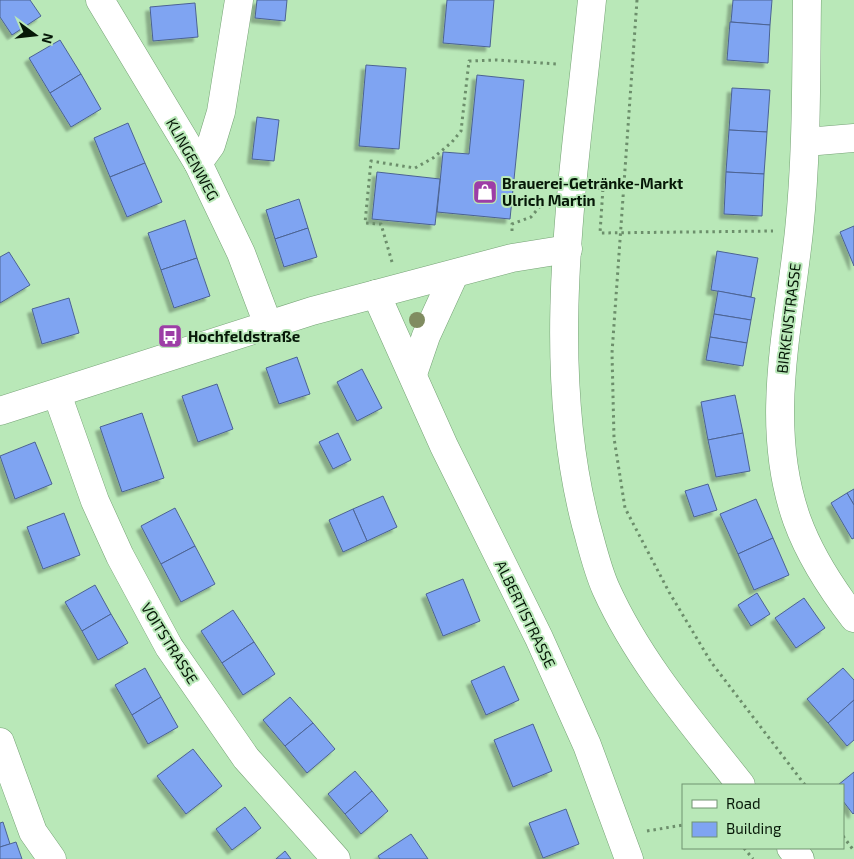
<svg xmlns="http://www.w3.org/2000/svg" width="854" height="859" font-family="'Exo 2',sans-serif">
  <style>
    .building { fill: #7fa4f2; stroke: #4c6393; filter: url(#shadow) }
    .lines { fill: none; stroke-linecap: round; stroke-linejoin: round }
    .minor-casing { stroke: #75a275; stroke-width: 29 }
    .major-casing { stroke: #75a275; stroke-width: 29 }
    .path { stroke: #6c8e6b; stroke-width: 3; stroke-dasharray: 2.5 4; stroke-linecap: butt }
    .minor { stroke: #fff; stroke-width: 28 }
    .major { stroke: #fff; stroke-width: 28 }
    .tree { fill: #808c61 }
    .labels { text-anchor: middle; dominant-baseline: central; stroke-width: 4; stroke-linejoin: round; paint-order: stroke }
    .street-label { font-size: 15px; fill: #061707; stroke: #b9e8b8 }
    .poi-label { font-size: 15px; font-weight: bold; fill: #061707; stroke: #b9e8b8; text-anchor: start }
  </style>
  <defs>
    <filter id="shadow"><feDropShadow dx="-4.5" dy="4.5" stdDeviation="1" flood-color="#0004"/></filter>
  </defs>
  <rect width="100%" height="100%" fill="#b9e8b8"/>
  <!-- building -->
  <g class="building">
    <polygon points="0,0 30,0 41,16 12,35 0,17"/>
    <polygon points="257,0 287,0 285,21 255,18"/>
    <polygon points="447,0 494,0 490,47 443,43"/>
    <polygon points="733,0 772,0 770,25 731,22"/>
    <polygon points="195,3 198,37 153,41 150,7"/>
    <polygon points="730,22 770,25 768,63 727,60"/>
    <polygon points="60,40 81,74 50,93 29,58"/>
    <polygon points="366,65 406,68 399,149 359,146"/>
    <polygon points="81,74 101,109 71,127 50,93"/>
    <polygon points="477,75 524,80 510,219 437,212 443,152 469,154"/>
    <polygon points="732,88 770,90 767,132 729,130"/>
    <polygon points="257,117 279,120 274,161 252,159"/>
    <polygon points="128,123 145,163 110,177 94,138"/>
    <polygon points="729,130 767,132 764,174 726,172"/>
    <polygon points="145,163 162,202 127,217 110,177"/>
    <polygon points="377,172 440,179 435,225 372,219"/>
    <polygon points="726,172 764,174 762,216 724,214"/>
    <polygon points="299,199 308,228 275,239 266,210"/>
    <polygon points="185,220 197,258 161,270 148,233"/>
    <polygon points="854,226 854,266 840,232"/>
    <polygon points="308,228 317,257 284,267 275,239"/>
    <polygon points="717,251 758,258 751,297 711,290"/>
    <polygon points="9,252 30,285 0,303 0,257"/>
    <polygon points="197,258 210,296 174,308 161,270"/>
    <polygon points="718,291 755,298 751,320 714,314"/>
    <polygon points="69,298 79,333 42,344 32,309"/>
    <polygon points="714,314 751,320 747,343 710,337"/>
    <polygon points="710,337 747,343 743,366 706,360"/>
    <polygon points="297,357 310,394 279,404 266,368"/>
    <polygon points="362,369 382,408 357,421 337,382"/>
    <polygon points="217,384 233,429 198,442 182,396"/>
    <polygon points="735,395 743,433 708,440 701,402"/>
    <polygon points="142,413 164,478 122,492 100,427"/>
    <polygon points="338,433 351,460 333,469 319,442"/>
    <polygon points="743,433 750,471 716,477 708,440"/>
    <polygon points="35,442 52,484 15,499 0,456"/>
    <polygon points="708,484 717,510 694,517 685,491"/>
    <polygon points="854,489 854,505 847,493"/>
    <polygon points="847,493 854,505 854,538 852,539 831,503"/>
    <polygon points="383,496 397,527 367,541 353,509"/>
    <polygon points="756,499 773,538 738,554 720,514"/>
    <polygon points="175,508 195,546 161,564 141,526"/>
    <polygon points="353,509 367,541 343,552 329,520"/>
    <polygon points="64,513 80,555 43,569 27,527"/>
    <polygon points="773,538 789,575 754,590 738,554"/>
    <polygon points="195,546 215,584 181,602 161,564"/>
    <polygon points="463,579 480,621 443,636 426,594"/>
    <polygon points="95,585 111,614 82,631 65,602"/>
    <polygon points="757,593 770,614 751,626 738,605"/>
    <polygon points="804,598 825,628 796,648 775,618"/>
    <polygon points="233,610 254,642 222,663 201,631"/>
    <polygon points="111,614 128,643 98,660 82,631"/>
    <polygon points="254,642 275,674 243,695 222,663"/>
    <polygon points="504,666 519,700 486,715 471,681"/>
    <polygon points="145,668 161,697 132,715 115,685"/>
    <polygon points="843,668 854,680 854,700 828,723 807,699"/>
    <polygon points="161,697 178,727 148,744 132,715"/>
    <polygon points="290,697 313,723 285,746 263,720"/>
    <polygon points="854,700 854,740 847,746 828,723"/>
    <polygon points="313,723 335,749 307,773 285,746"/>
    <polygon points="533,724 552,771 513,787 494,740"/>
    <polygon points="193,749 222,786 186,814 157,776"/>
    <polygon points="355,771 372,791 345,814 328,794"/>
    <polygon points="854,772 854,813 853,814 843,801 843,785 838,785"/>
    <polygon points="372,791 388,811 361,834 345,814"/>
    <polygon points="245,807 261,828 232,850 216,829"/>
    <polygon points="566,809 579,844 543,858 529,823"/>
    <polygon points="3,822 10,844 0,847 0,823"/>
    <polygon points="411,834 428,859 380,859 378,856"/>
    <polygon points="16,842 22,859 0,859 0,847"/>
    <polygon points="285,851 291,859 276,859"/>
  </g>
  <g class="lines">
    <defs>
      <g id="minor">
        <polyline points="100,0 198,163 241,253 269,327"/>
        <path d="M807 0C806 77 807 154 799 231 789 327 763 425 797 520 810 556 831 588 854 618"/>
        <polyline points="806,142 854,138"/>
        <polyline points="198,163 211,145 221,112 239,0"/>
        <polyline points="376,294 444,446 539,638 587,745 629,859"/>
        <polyline points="413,374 426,336 454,275"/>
        <polyline points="57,394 95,501 120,556 169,647 246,758 336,859"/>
        <polyline points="0,411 312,311 512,258 568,249"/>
        <polyline points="0,742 33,832 52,859"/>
      </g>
      <g id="major">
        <path d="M592 0C575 171 542 357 586 525 592 546 597 569 606 589 639 662 692 723 741 785"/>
        <polyline points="791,848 800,859"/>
      </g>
    </defs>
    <!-- minor casing -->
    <use href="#minor" class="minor-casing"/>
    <!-- major casing -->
    <use href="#major" class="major-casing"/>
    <!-- path -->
    <g class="path">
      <polyline points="637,0 612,353 614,438 625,508 669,592 711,662 805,785"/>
      <polyline points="598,188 603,188 600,233 773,231"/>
      <polyline points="512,231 512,224 531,217 542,204"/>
      <polyline points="392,262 381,224 365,223 371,161 415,168 433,158 452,142 461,131 469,61 497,60 557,64"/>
      <polyline points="647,831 683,825"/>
      <polyline points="843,836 854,851"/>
      <polyline points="744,848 753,859"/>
    </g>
    <!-- minor -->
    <use href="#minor" class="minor"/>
    <!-- major -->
    <use href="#major" class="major"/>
  </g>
  <!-- trees -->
  <circle class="tree" cx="417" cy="320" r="8"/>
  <!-- icons -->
  <defs>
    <symbol id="shop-square" viewBox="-11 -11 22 22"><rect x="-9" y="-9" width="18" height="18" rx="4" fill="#9d3ea6" stroke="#b9e8b8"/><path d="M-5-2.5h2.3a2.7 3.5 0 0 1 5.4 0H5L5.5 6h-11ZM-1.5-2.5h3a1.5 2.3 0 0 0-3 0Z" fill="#fff"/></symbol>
    <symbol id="bus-square" viewBox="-11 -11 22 22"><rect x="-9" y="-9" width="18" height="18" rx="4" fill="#9d3ea6" stroke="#b9e8b8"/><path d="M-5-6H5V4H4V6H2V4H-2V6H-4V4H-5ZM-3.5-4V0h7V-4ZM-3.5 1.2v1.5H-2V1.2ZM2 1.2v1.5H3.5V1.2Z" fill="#fff"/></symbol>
  </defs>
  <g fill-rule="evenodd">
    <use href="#shop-square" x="471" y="178" width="28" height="28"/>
    <use href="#bus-square" x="156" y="322" width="28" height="28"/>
  </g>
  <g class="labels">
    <!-- street labels -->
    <g class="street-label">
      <text transform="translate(193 159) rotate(61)">KLINGENWEG</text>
      <text transform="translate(788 318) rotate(-83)">BIRKENSTRASSE</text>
      <text transform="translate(526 614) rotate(64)">ALBERTISTRASSE</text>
      <text transform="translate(170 643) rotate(58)">VOITSTRASSE</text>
    </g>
    <!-- poi labels -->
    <g class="poi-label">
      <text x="502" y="183">Brauerei-Getränke-Markt<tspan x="502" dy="17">Ulrich Martin</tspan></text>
      <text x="188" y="336">Hochfeldstraße</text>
    </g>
  </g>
  <!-- legend -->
  <rect x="682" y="784" width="162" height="65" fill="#b9e8b8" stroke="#719471"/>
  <rect x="692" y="800" width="25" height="8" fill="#ffffff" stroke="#719471"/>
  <text x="726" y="809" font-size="15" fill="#061707">Road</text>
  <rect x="692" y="822" width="25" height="15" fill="#7fa4f2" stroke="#719471"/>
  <text x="726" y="834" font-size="15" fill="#061707">Building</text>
  <!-- north arrow -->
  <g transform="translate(35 35) rotate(105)" stroke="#b9e8b8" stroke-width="4" paint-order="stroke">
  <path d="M0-4L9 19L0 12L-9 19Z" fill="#061707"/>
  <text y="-8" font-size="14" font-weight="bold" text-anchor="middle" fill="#061707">N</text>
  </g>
</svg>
